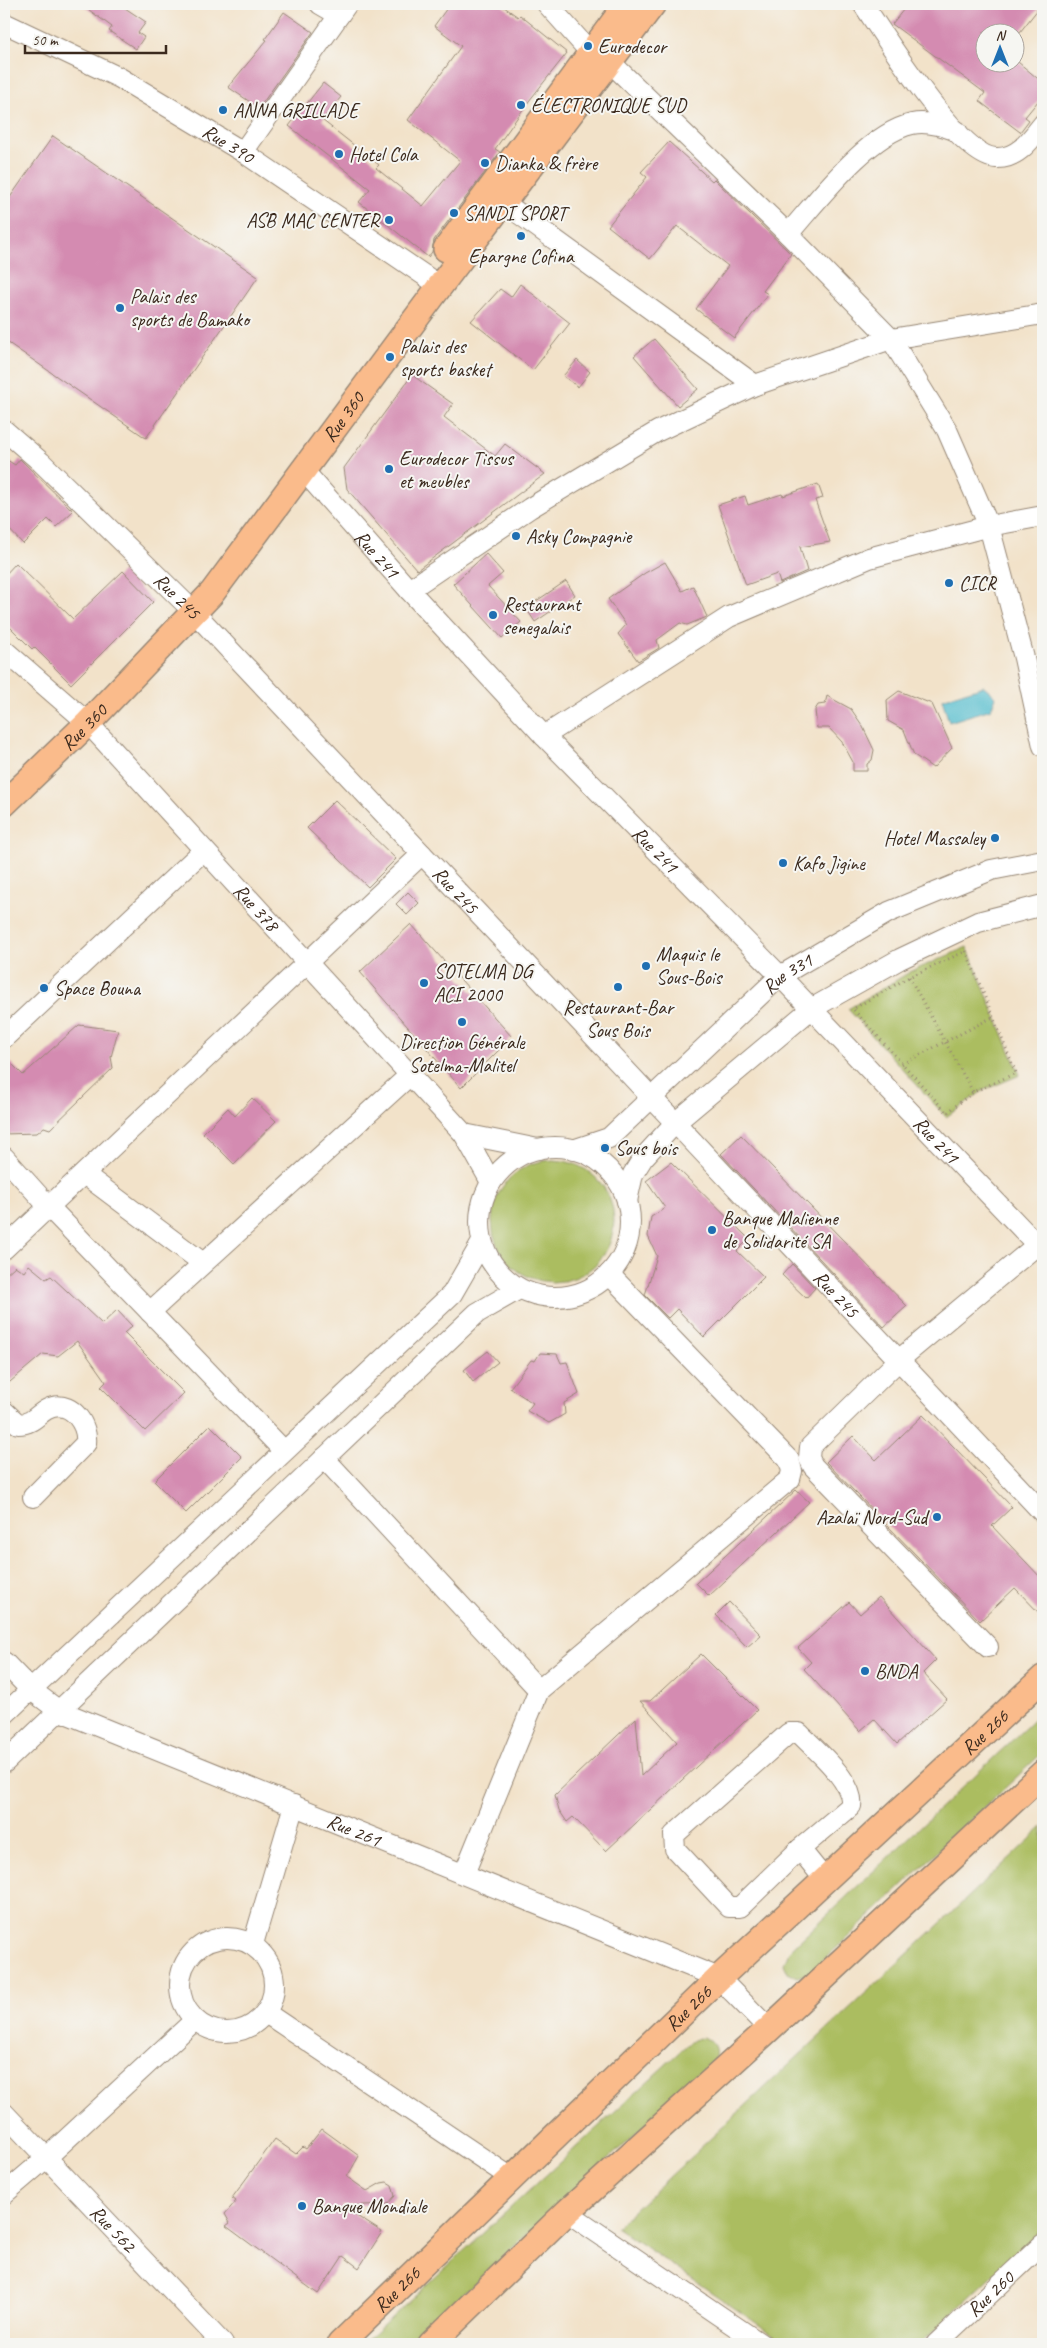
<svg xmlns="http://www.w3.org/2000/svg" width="1047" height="2348" font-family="Caveat,sans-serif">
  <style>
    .green { fill: #abbd61; stroke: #737440 }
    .water { fill: #51bccd; stroke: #467376 }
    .building { fill: #d48bb1 }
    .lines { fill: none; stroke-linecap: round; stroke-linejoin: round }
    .minor-casing { stroke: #968674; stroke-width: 22 }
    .major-casing { stroke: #968674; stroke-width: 28 }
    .path { stroke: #968674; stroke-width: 3; stroke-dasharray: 1 4; stroke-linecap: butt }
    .minor { stroke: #fff; stroke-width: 20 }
    .major { stroke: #fabb8b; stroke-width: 25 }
    .poi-dot { fill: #1f6fb2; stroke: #f6f6f2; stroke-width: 2 }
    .labels { text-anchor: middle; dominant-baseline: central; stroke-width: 4; stroke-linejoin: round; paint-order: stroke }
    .poi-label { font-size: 20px; fill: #3b2a1e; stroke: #f6f6f2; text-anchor: start }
    .street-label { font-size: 20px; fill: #3b2a1e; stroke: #f6f6f2 }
  </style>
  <rect width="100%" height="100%" fill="#f6f6f2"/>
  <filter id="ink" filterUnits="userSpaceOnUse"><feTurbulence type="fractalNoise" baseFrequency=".02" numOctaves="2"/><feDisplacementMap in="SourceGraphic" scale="10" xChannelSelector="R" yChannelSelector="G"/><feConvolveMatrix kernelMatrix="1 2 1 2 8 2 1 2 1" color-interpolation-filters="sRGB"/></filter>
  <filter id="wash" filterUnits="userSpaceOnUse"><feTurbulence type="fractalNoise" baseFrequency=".0096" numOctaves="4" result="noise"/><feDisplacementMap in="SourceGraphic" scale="20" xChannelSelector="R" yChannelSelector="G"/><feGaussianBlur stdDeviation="1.12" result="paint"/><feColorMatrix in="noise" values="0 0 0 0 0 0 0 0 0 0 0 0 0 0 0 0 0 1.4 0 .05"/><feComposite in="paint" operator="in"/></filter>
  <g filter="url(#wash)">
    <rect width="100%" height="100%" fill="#f2e2c9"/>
    <!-- green -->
    <g class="green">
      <polygon points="967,947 1020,1075 984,1090 946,1117 848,1009 910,972"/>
      <circle cx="553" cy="1221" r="61"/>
      <polygon points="1043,1711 1043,1752 810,1973 797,1977 788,1973 784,1964 789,1951"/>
      <polygon points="1043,1827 1043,2228 920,2344 787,2344 616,2227"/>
      <path d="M703 2037C714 2041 719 2051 713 2062L409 2344H363L689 2043 693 2040Z"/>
    </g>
    <!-- water -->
    <polygon class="water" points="984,686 996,697 991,709 949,722 942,699"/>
    <g id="blocks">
      <!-- building -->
      <g class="building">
        <polygon points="81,4 119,4 146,22 138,33 144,37 136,49 109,31 112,27"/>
        <polygon points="450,4 500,4 518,17 520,15 567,53 529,101 495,149 500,152 434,240 432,252 428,257 359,202 370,189 289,126 323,83 341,97 322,120 379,165 376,168 423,206 460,161 408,120 461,46 434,26"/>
        <polygon points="908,4 1042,4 1020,32 984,32 984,62 1018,62 1043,83 1043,95 1025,117 1029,120 1020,132 979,101 985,93 892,24"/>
        <polygon points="284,12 313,32 259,108 228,87 267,40 265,39"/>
        <polygon points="53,136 258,277 146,438 4,340 4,206"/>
        <polygon points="669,142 712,181 714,179 791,254 763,291 768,294 734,338 696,309 728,266 677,226 650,259 608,226 647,177 641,172"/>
        <polygon points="520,284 570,323 533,370 471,321 500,289 511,297"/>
        <polygon points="654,339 698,389 678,406 634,356"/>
        <polygon points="577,360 590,372 578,387 563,376"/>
        <polygon points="412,375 453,404 444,417 495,456 505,444 545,474 417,570 347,489 344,468"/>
        <polygon points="4,458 15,465 20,459 73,511 56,527 48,519 23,544 4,524"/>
        <polygon points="818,484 823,498 815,500 830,542 800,547 807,571 780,583 777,574 746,585 718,505 745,496 748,505 782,494 783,496"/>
        <polygon points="486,554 503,573 488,586 521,622 502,638 453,584"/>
        <polygon points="665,562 682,591 693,586 707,617 687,625 680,623 657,640 659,648 638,661 618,634 626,625 608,599 645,573"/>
        <polygon points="16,563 73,619 123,571 153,602 71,684 34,647 32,649 4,621 4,576"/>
        <polygon points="566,581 575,595 535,622 526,608"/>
        <polygon points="899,691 932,704 952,748 933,768 914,755 904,730 888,721 887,700"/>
        <polygon points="827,696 851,709 862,725 874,750 872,760 867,764 867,771 853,771 853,762 842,742 829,728 817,728 815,710 818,705 825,704"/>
        <polygon points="335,800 396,859 368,887 307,828"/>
        <polygon points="408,892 419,903 407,915 396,904"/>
        <polygon points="411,924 512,1037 461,1088 360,972"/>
        <polygon points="79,1025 118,1030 111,1057 113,1068 50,1129 44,1127 37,1133 4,1134 4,1056 23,1075"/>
        <polygon points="252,1098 276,1121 234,1164 203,1133 228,1108 235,1116"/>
        <polygon points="741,1135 907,1306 884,1327 721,1154"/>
        <polygon points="671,1162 749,1239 737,1251 764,1277 704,1337 677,1309 668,1318 645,1295 657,1256 648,1236 651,1217 665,1208 646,1181"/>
        <polygon points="792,1264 815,1288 806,1298 782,1275"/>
        <polygon points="29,1265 46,1279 51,1276 102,1324 117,1310 132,1326 124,1333 184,1393 145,1431 101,1387 106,1382 77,1341 58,1356 43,1354 4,1387 4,1276 15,1266 24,1272"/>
        <polygon points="488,1351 498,1362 473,1382 464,1370"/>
        <polygon points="540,1353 557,1354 561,1363 567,1362 579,1394 564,1403 565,1414 549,1423 527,1411 533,1403 510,1388 531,1360 535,1361"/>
        <polygon points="923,1415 1012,1507 992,1526 1043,1580 1043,1617 1015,1588 980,1621 826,1462 853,1436 876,1460"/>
        <polygon points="210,1425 242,1457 186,1513 154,1481"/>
        <polygon points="796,1490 809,1502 709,1596 696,1583"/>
        <polygon points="879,1597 936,1660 923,1673 947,1699 897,1744 874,1719 860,1731 804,1669 811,1662 798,1648 849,1602 860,1614"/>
        <polygon points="729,1602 761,1635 747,1647 716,1615"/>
        <polygon points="701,1654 757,1710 606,1851 573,1817 567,1822 559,1810 555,1795 636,1718 641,1776 677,1742 640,1701 650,1701"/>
        <polygon points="322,2129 359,2156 347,2177 367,2191 381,2183 387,2182 392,2185 395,2196 388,2204 341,2206 382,2232 359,2268 343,2256 318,2294 226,2226 230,2223 225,2214 236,2201 232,2198 275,2139 296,2154 303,2147 306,2149"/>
      </g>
    </g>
  </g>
  <g filter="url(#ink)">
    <use href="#blocks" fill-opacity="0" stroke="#968674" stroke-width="1"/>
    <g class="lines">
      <defs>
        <g id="minor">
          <polyline points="320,4 339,15"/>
          <polyline points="547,4 591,53"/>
          <path d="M863 4C884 35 959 157 996 158 1018 159 1031 139 1043 124"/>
          <path id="s1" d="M4 23 120 78 243 152 440 286"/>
          <polyline points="610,62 788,234 891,339 947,430 989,526 1024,658 1043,746"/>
          <polyline points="243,152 347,4"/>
          <polyline points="503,202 755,385"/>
          <path d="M788 234C818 200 867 134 912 124 926 121 944 126 957 131"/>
          <path id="s2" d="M4 430 41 462 193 611 1043 1513"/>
          <path id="s3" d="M303 470 409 590 544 736 780 976 1043 1251"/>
          <polyline points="409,590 530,508 658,431 755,385 891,339 1043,314"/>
          <path id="s4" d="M4 650 88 723 464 1134 491 1182"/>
          <polyline points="544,736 729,617 869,558 989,526 1043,516"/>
          <polyline points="4,1038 204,850"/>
          <polyline points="464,1134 538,1149"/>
          <circle cx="555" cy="1222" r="75"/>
          <path id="s5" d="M573 1150 609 1138 780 976 889 912 991 870 1043 860"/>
          <polyline points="4,1157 49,1207 284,1451"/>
          <polyline points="84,1174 203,1263"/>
          <polyline points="627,1201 633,1174 643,1158 675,1123 811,1009 900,959 978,922 1043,905"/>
          <polyline points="4,1249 422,854"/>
          <polyline points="150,1312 410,1075"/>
          <path d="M4 1411 18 1424C36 1424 39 1410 53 1407 73 1402 88 1426 86 1443L33 1497"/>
          <polyline points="324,1458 539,1690"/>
          <polyline points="988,1647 813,1466 809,1458 810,1447 900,1359 1043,1240"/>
          <path id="s6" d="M4 1662 30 1689 58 1710 719 1978 769 2029"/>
          <polyline points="4,1715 452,1294 482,1242"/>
          <path d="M789 1733H799C815 1749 855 1782 851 1806L800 1849 740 1907H729L675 1849 674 1835Z"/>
          <polyline points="4,1763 477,1313 519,1289"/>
          <polyline points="800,1849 825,1880"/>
          <polyline points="464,1874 539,1690 790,1479 792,1471 789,1460 609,1274"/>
          <circle cx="227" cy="1985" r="47"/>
          <polyline points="253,1944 294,1805"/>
          <polyline points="266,2013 513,2179"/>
          <path id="s7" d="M4 2113 223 2344"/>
          <polyline points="4,2194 45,2159 195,2020"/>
          <polyline points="567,2212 761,2344"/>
          <path id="s8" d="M936 2344 1043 2244"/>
        </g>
        <g id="major">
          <polyline points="446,249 627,4"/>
          <path id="s9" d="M4 804 88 723 212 593 440 286 653 4"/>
          <path id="s10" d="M340 2344 719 1978 1043 1678"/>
          <polyline points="431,2344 567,2212 769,2029 1043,1773"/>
        </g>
      </defs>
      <!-- minor casing -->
      <use href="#minor" class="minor-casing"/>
      <!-- major casing -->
      <use href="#major" class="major-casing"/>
      <!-- path -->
      <g class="path">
        <polygon points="966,951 1016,1073 973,1092 947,1113 853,1009 909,977"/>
        <polyline points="909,977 973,1092"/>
        <polyline points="902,1064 993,1017"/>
      </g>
      <!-- minor -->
      <use href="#minor" class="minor"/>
      <!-- major -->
      <use href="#major" class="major"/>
    </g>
  </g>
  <!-- markers -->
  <g class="poi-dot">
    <circle cx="588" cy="46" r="5"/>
    <circle cx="521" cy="105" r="5"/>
    <circle cx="223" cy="110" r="5"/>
    <circle cx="339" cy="154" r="5"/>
    <circle cx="485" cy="163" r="5"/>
    <circle cx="454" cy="213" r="5"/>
    <circle cx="389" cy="220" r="5"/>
    <circle cx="521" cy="236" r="5"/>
    <circle cx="120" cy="308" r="5"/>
    <circle cx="390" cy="357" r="5"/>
    <circle cx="389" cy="469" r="5"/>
    <circle cx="516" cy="536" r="5"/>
    <circle cx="949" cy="583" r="5"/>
    <circle cx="493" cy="615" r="5"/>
    <circle cx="995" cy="838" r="5"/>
    <circle cx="783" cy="863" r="5"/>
    <circle cx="646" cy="966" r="5"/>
    <circle cx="424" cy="983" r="5"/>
    <circle cx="618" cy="987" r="5"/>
    <circle cx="44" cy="988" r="5"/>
    <circle cx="462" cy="1022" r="5"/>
    <circle cx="605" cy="1148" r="5"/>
    <circle cx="712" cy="1230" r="5"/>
    <circle cx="937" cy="1517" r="5"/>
    <circle cx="865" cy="1671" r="5"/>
    <circle cx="302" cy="2206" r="5"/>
  </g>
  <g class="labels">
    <!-- poi labels -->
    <g class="poi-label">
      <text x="598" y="46">Eurodecor</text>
      <text x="531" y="105">ÉLECTRONIQUE SUD</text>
      <text x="233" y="110">ANNA GRILLADE</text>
      <text x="349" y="154">Hotel Cola</text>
      <text x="495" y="163">Dianka &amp; frère</text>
      <text x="464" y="213">SANDI SPORT</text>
      <text x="379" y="220" text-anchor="end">ASB MAC CENTER</text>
      <text x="521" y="256" text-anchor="middle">Epargne Cofina</text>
      <text x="130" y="296">Palais des<tspan x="130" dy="23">sports de Bamako</tspan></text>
      <text x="400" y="346">Palais des<tspan x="400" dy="23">sports basket</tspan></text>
      <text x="399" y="458">Eurodecor Tissus<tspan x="399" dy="23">et meubles</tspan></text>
      <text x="526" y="536">Asky Compagnie</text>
      <text x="959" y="583">CICR</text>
      <text x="503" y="604">Restaurant<tspan x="503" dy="23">senegalais</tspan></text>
      <text x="985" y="838" text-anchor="end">Hotel Massaley</text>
      <text x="793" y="863">Kafo Jigine</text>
      <text x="656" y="954">Maquis le<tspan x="656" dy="23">Sous-Bois</tspan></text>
      <text x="434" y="971">SOTELMA DG<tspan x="434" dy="23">ACI 2000</tspan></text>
      <text x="54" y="988">Space Bouna</text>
      <text x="618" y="1007" text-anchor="middle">Restaurant-Bar<tspan x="618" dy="23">Sous Bois</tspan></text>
      <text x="462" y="1042" text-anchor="middle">Direction Générale<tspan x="462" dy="23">Sotelma-Malitel</tspan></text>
      <text x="615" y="1148">Sous bois</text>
      <text x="722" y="1218">Banque Malienne<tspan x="722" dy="23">de Solidarité SA</tspan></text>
      <text x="927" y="1517" text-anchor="end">Azalaï Nord-Sud</text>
      <text x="875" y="1671">BNDA</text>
      <text x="312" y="2206">Banque Mondiale</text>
    </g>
    <!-- street labels -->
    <g class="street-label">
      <text stroke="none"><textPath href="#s1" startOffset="255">Rue 390</textPath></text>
      <text stroke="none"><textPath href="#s9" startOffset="516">Rue 360</textPath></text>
      <text stroke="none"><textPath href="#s3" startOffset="112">Rue 241</textPath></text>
      <text stroke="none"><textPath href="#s2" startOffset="240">Rue 245</textPath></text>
      <text stroke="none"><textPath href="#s9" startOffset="111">Rue 360</textPath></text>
      <text stroke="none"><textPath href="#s3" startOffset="518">Rue 241</textPath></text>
      <text stroke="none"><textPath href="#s2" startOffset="645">Rue 245</textPath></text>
      <text stroke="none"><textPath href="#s4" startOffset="361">Rue 378</textPath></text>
      <text stroke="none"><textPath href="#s5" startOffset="281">Rue 331</textPath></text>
      <text stroke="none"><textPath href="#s3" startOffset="922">Rue 241</textPath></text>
      <text stroke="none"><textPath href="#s2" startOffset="1200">Rue 245</textPath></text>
      <text stroke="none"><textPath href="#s10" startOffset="889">Rue 266</textPath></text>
      <text stroke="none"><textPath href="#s6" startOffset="392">Rue 261</textPath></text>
      <text stroke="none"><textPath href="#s10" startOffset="484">Rue 266</textPath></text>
      <text stroke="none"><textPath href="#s7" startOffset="159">Rue 562</textPath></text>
      <text stroke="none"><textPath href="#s10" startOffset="79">Rue 266</textPath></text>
      <text stroke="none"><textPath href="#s8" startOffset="74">Rue 260</textPath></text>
    </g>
  </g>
  <!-- margin -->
  <rect width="1047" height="2348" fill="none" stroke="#f6f6f2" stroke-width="20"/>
  <!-- north arrow -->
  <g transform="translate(1000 48)"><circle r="24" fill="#f6f6f2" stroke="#aba49d"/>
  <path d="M0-4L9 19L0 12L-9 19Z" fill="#1f6fb2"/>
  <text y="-8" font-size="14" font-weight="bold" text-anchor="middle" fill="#3b2a1e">N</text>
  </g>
  <!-- scale -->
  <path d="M25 45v8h141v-8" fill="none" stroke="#3b2a1e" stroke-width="2.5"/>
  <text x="32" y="45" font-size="15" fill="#3b2a1e" stroke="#f6f6f2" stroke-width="4" paint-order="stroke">50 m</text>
</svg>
